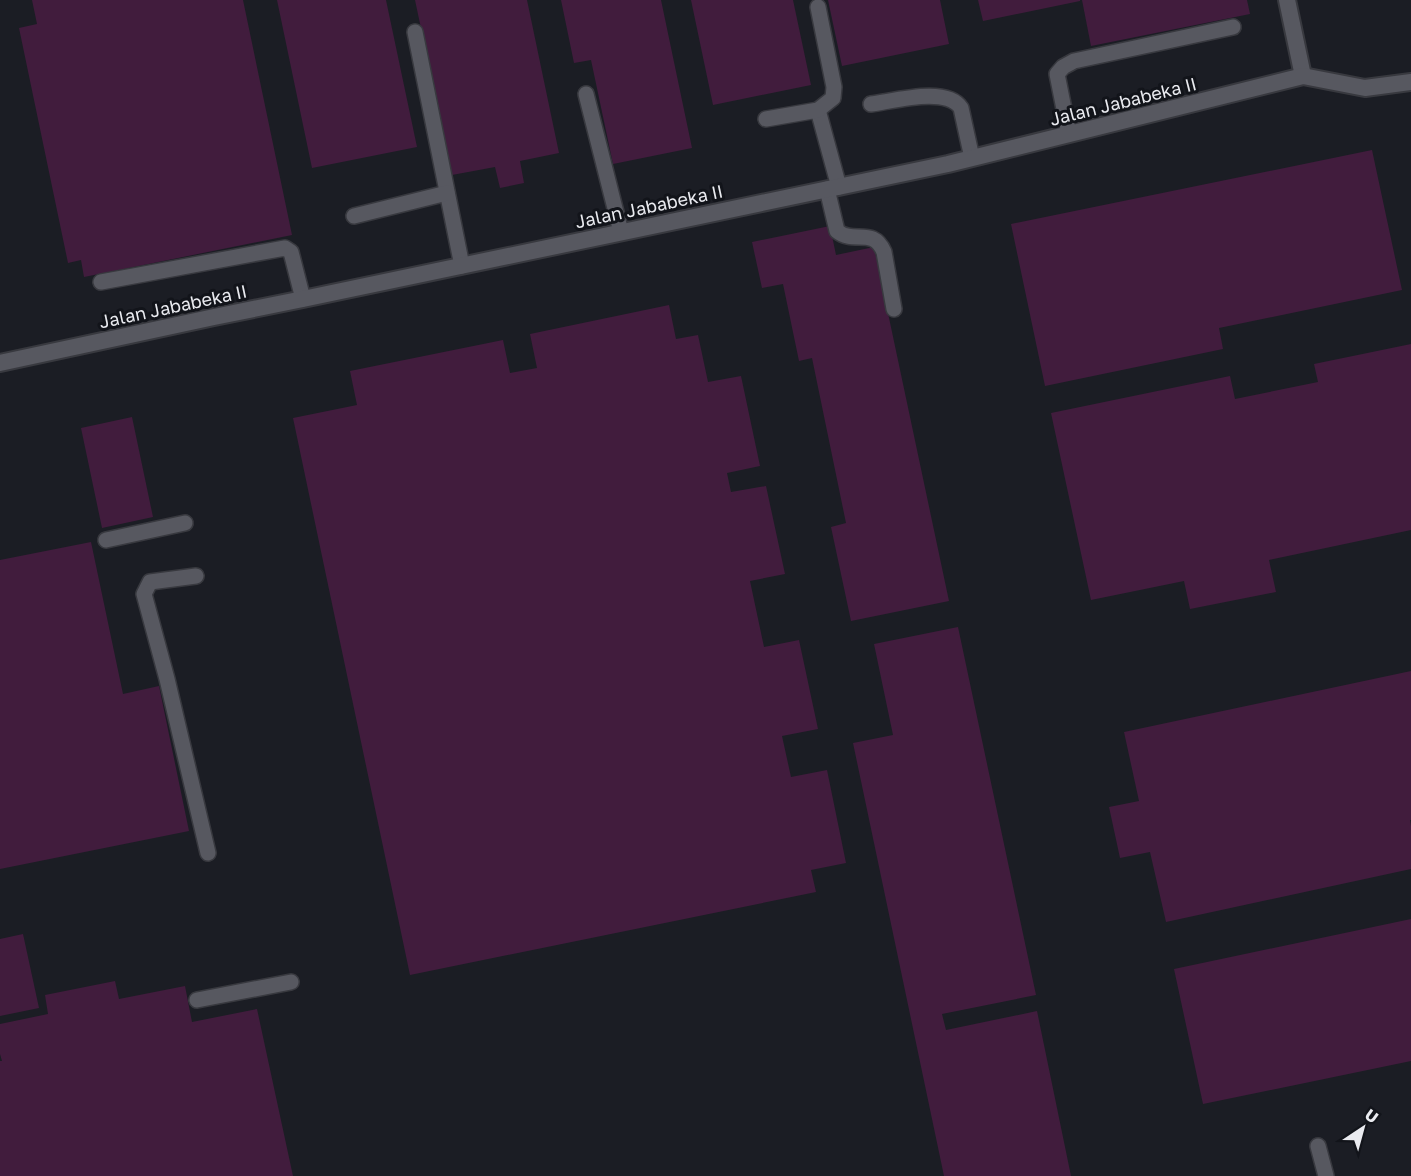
<svg xmlns="http://www.w3.org/2000/svg" width="1411" height="1176" font-family="'Golos Text',sans-serif">
  <style>
    .building { fill: #411c3d }
    .lines { fill: none; stroke-linecap: round; stroke-linejoin: round }
    .service-casing { stroke: #38393f; stroke-width: 18 }
    .minor-casing { stroke: #38393f; stroke-width: 20 }
    .service { stroke: #575860; stroke-width: 15 }
    .minor { stroke: #575860; stroke-width: 16 }
    .labels { text-anchor: middle; dominant-baseline: central; stroke-width: 6; stroke-linejoin: round; paint-order: stroke }
    .street-label { font-size: 18px; fill: #eaebf0; stroke: #12141a }
  </style>
  <rect width="100%" height="100%" fill="#1b1d24"/>
  <!-- building -->
  <g class="building">
    <polygon points="32,0 243,0 292,235 84,277 81,260 68,263 19,28 37,24"/>
    <polygon points="277,0 386,0 417,147 312,168"/>
    <polygon points="415,0 527,0 559,153 520,161 524,183 500,188 495,167 452,175"/>
    <polygon points="561,0 661,0 692,148 613,164 591,60 574,63"/>
    <polygon points="691,0 793,0 811,85 713,105"/>
    <polygon points="828,0 940,0 949,44 842,66"/>
    <polygon points="978,0 1080,0 1080,1 983,21"/>
    <polygon points="1082,0 1247,0 1250,14 1091,46"/>
    <polygon points="1372,150 1402,290 1219,328 1223,349 1045,386 1011,224"/>
    <polygon points="830,226 836,255 874,247 949,601 851,621 831,527 846,523 812,358 799,361 783,284 762,288 752,242"/>
    <polygon points="669,305 676,339 698,335 708,382 741,376 760,466 727,473 731,492 766,486 785,574 750,581 764,647 799,640 818,729 782,736 791,777 827,770 846,863 811,870 816,892 410,975 293,418 357,405 350,371 503,340 510,373 537,368 530,334"/>
    <polygon points="1411,344 1411,530 1269,560 1276,592 1190,609 1184,581 1091,600 1051,413 1230,376 1235,399 1318,382 1314,364"/>
    <polygon points="132,417 153,517 102,528 81,428"/>
    <polygon points="91,542 123,694 159,686 189,831 0,869 0,560"/>
    <polygon points="958,627 1036,995 942,1014 946,1030 1037,1011 1071,1176 944,1176 853,743 893,735 874,644"/>
    <polygon points="1411,671 1411,820 1410,820 1411,826 1411,869 1166,922 1150,852 1120,858 1109,807 1139,801 1124,732"/>
    <polygon points="1411,919 1411,1061 1203,1104 1174,969"/>
    <polygon points="23,934 39,1008 0,1016 0,939"/>
    <polygon points="115,981 119,999 185,986 192,1022 257,1009 293,1176 0,1176 0,1061 2,1061 0,1054 0,1024 48,1014 45,995"/>
  </g>
  <g class="lines">
    <defs>
      <g id="service">
        <polyline points="415,32 462,266"/>
        <polyline points="586,94 621,232"/>
        <path d="M871 104C894 101 947 86 961 108L972 158"/>
        <polyline points="818,110 839,187"/>
        <polyline points="766,119 818,110 833,98 834,87 818,7"/>
        <polyline points="1069,134 1057,74 1063,67 1074,61 1233,27"/>
        <path d="M827 189 837 231C854 245 873 226 884 252L894 309"/>
        <polyline points="354,216 447,193"/>
        <polyline points="101,282 285,248 291,252 303,299"/>
        <polyline points="106,540 185,523"/>
        <polyline points="196,576 150,582 144,594 167,679 208,853"/>
        <polyline points="197,1000 291,982"/>
        <polyline points="1318,1146 1326,1176"/>
      </g>
      <g id="minor">
        <polyline points="1287,0 1303,76"/>
        <polyline points="0,363 214,317 303,299 948,164 1303,76 1365,88 1411,82"/>
      </g>
    </defs>
    <!-- service casing -->
    <use href="#service" class="service-casing"/>
    <!-- minor casing -->
    <use href="#minor" class="minor-casing"/>
    <!-- service -->
    <use href="#service" class="service"/>
    <!-- minor -->
    <use href="#minor" class="minor"/>
  </g>
  <g class="labels">
    <!-- street labels -->
    <g class="street-label">
      <text transform="translate(1123 101) rotate(-14)">Jalan Jababeka II</text>
      <text transform="translate(649 206) rotate(-12)">Jalan Jababeka II</text>
      <text transform="translate(173 306) rotate(-12)">Jalan Jababeka II</text>
    </g>
  </g>
  <!-- north arrow -->
  <g transform="translate(1363 1128) rotate(36)" stroke="#12141a" stroke-width="4.5" paint-order="stroke">
  <path d="M0-4.5L10 22L0 15L-10 22Z" fill="#eaebf0"/>
  <text y="-9" font-size="16" font-weight="bold" text-anchor="middle" fill="#eaebf0">U</text>
  </g>
</svg>
